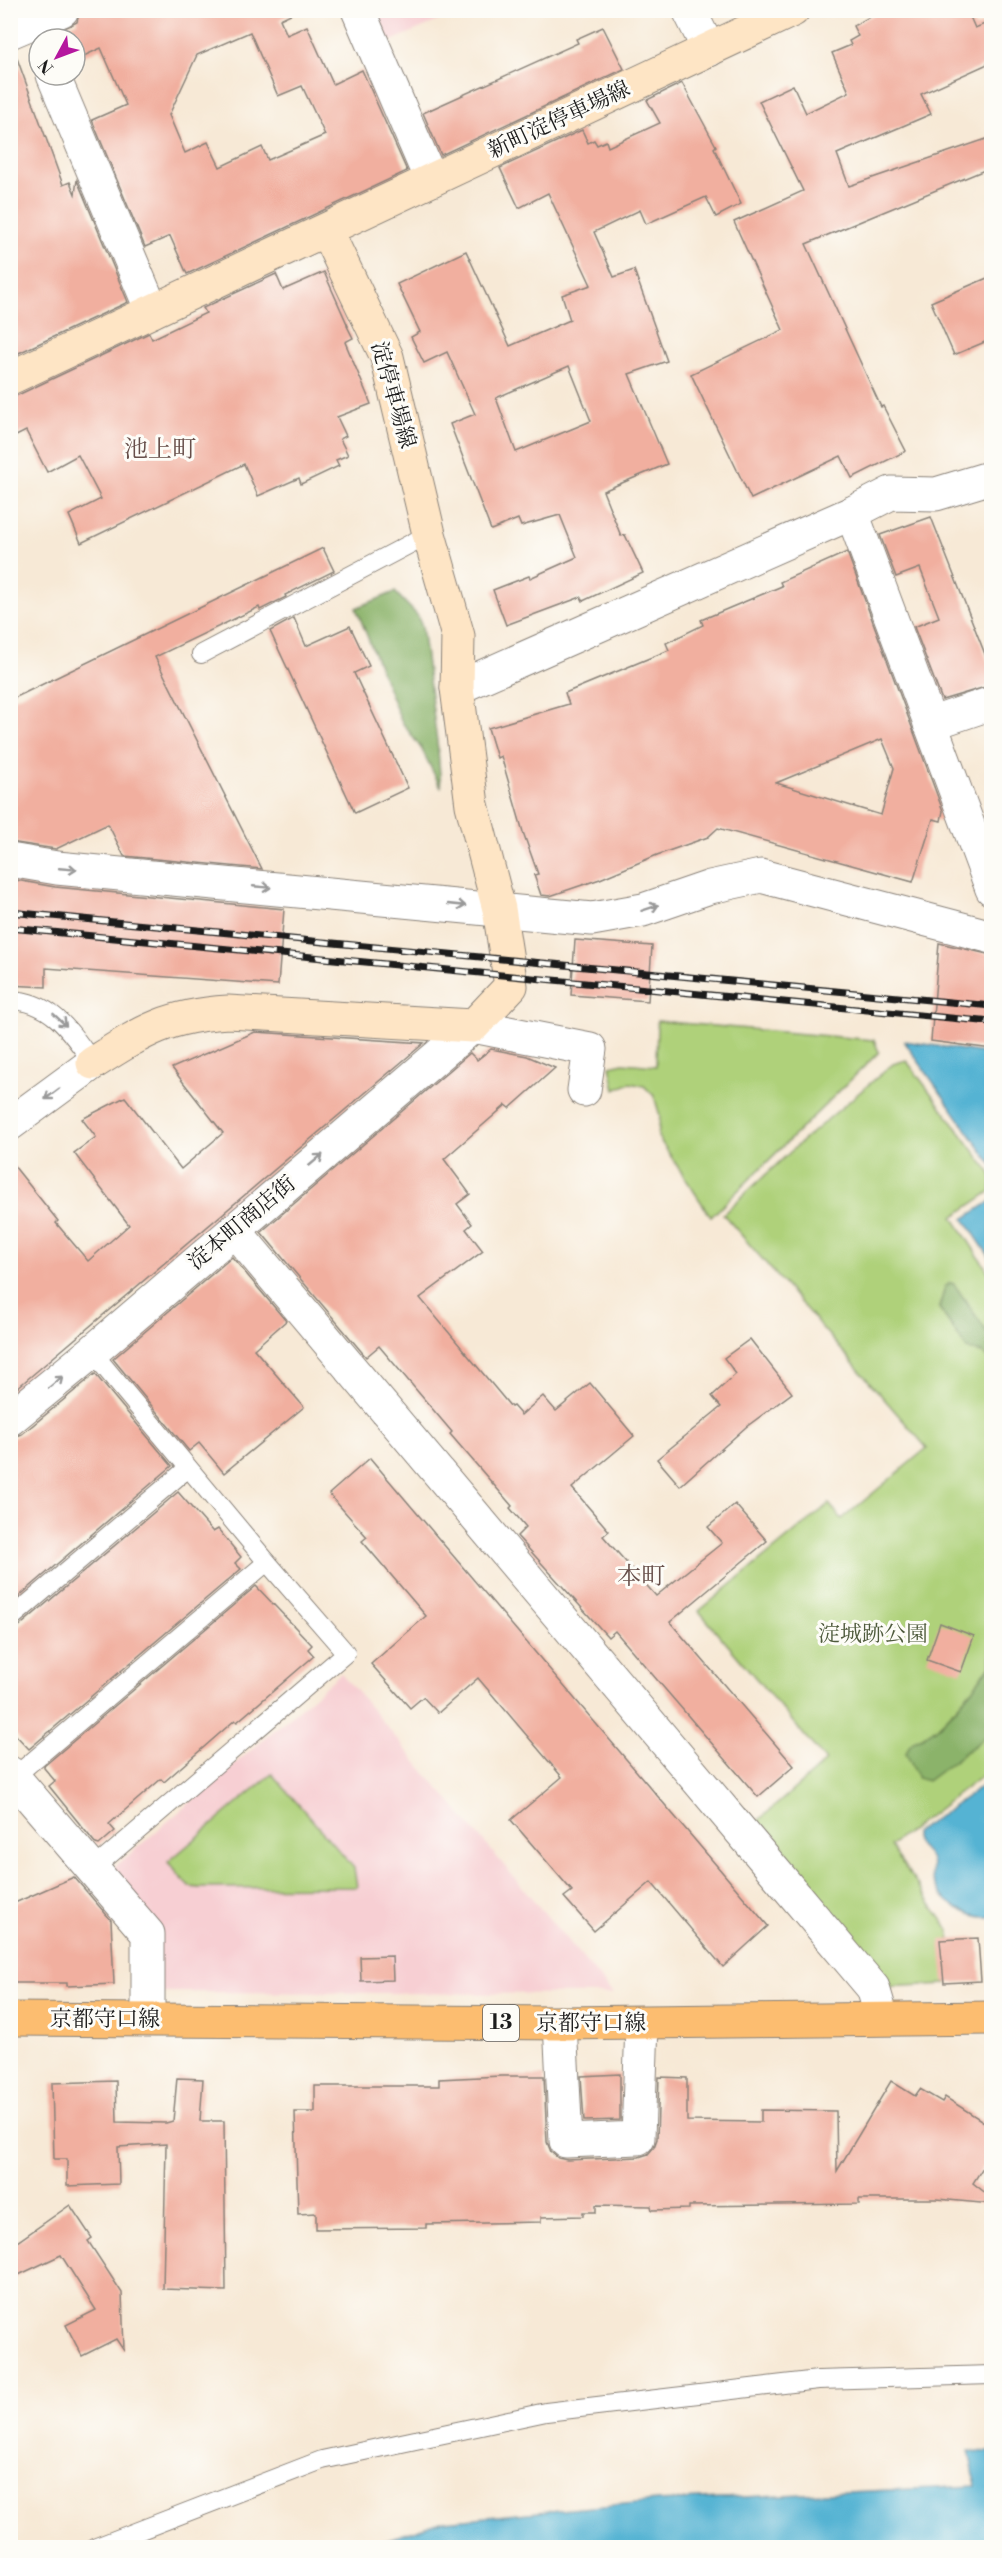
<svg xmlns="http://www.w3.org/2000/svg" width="1002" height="2558" font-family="'Libre Bodoni','Noto Serif JP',serif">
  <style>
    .built { fill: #f7cfd3 }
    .green { fill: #afd17a; stroke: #66764b; stroke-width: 1.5 }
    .forest { fill: #8bb36a; stroke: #546843; stroke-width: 1.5 }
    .water { fill: #55b3d3; stroke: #386878; stroke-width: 1.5 }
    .building { fill: #f1af9f; fill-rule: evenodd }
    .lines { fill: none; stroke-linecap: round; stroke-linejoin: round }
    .lane-casing { stroke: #8a8279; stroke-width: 20 }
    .street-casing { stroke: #8a8279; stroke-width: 35 }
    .secondary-casing { stroke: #8a8279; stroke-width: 35 }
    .primary-casing { stroke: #8a8279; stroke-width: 35 }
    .lane { stroke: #fff; stroke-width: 18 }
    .street { stroke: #fff; stroke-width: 33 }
    .secondary { stroke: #fee5c5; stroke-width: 33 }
    .primary { stroke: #fcbd6f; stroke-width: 33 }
    .rail-casing { stroke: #1c1c1c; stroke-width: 7 }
    .rail { stroke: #fdfcf7; stroke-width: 4.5; stroke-dasharray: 14; stroke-linecap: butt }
    .oneway { stroke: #999 }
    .labels { text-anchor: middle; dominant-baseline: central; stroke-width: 6; stroke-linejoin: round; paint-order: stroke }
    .shield { fill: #fdfcf7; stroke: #605f5e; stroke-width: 1.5 }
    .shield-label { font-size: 21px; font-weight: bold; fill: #1c1c1c }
    .street-label { font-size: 22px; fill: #1c1c1c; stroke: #fdfcf7 }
    .park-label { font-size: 22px; fill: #4f5b3d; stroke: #fdfcf7 }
    .neighbourhood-label { font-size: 24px; fill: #674f4a; stroke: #fdfcf7 }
  </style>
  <rect width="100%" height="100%" fill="#fdfcf7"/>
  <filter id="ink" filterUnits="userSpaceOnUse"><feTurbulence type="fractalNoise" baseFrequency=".0167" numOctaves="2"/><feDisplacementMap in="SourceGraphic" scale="12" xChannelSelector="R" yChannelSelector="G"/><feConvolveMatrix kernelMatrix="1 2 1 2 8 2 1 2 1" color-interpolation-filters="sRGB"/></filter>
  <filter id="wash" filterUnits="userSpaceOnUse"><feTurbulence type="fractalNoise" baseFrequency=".008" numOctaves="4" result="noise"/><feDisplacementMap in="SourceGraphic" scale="24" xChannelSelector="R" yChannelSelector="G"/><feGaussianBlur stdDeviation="1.35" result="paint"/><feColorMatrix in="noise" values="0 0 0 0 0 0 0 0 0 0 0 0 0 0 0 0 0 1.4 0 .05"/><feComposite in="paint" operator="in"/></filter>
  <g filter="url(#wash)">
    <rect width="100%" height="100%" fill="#f7e9d6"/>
    <!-- built -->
    <g class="built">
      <polygon points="367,11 461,11 382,45"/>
      <polygon points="341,1673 613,1994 154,1992 110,1871"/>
    </g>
    <!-- green -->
    <g class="green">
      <polygon points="657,1021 874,1040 879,1052 711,1217 658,1137 660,1116 654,1096 644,1086 630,1083 615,1090 610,1066 623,1063 656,1066"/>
      <polygon points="906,1060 992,1175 991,1191 953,1217 991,1276 991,1769 890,1846 950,1931 947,1984 882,1987 751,1827 826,1761 699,1611 829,1504 842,1519 927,1448 723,1214 801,1142 893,1064"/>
      <polygon points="272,1774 354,1868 357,1887 200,1888 189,1887 168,1862"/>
    </g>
    <!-- forest -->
    <g class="forest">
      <polygon points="395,592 417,615 422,627 438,749 441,788 421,748 401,721 356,608"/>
      <polygon points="950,1283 954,1284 991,1338 991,1360 982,1353 967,1349 939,1308 945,1287"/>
      <path d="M991 1665V1733L927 1781 918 1778 906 1753C911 1737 925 1738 936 1728 957 1710 974 1686 991 1665Z"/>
    </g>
    <!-- water -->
    <g class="water">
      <polygon points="904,1041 991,1054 991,1164"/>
      <polygon points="991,1201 991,1259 964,1219"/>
      <path d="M991 1780V1917C971 1919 942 1903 934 1883 931 1876 933 1868 931 1860 926 1849 914 1847 915 1833Z"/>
      <polygon points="969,2451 991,2452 991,2547 364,2547 444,2521 657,2501 976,2486"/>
    </g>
    <g id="blocks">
      <!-- building -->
      <g class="building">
        <path d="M80 10H299L280 19 287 35 307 26 333 84 362 70 407 171 187 274 170 236 145 247 92 120 126 105 101 48 75 60V37L53 39 51 35 77 22ZM250 32 278 96 302 86 325 135 268 160 262 147 220 167 208 142 185 153 169 115 197 55Z"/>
        <polygon points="882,10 967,10 975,28 992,21 992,62 921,94 931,114 837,154 849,186 992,137 992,167 806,244 881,407 883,406 906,451 852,478 841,456 751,499 691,374 783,330 734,222 803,191 759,101 793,85 806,113 849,92 832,53 851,45 849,41 858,36 853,26"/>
        <polygon points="603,27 624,69 441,155 423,113 578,43 576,39"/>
        <polygon points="10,50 14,50 63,185 70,182 75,194 77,180 128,302 10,357"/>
        <path d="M682 83 716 146 714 148 741 204 716 217 706 197 646 224 640 210 594 232 614 277 634 270 667 361 629 374 667 464 603 491 621 536 625 535 643 573 583 601 581 597 506 625 493 590 529 576 530 578 577 557 560 515 521 526 518 519 491 530 450 424 475 414 447 352 424 363 411 337 420 332 397 284 466 251 510 346 570 320 562 295 591 285 548 193 519 208 500 168 582 130 588 143 594 140 597 145 606 141 608 147 660 123 647 100ZM569 366 591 421 516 452 496 398Z"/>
        <polygon points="324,272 348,326 347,326 353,338 345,342 371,404 337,417 346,436 340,439 348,455 336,460 339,466 301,484 299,478 258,496 244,464 81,543 69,515 101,499 78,455 47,472 26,431 10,439 10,396 18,395 149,333 152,339 206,313 203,308 276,274 283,290"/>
        <polygon points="992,276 992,339 954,355 931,302"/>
        <polygon points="931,517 992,672 992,685 942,700 914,627 939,617 920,568 896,577 880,535"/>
        <polygon points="323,548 334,571 285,595 286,597 260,610 259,607 155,657 262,869 124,856 108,824 56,849 10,842 10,700"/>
        <path d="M847 552 943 811 941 821 933 819 913 882 718 828 708 837 657 855 600 879 550 896 541 895 534 875 538 874 523 832 501 756 497 758 488 728 569 704 565 693 669 650 666 643 703 625 701 620 782 586 780 582ZM882 739 894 768 881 815 776 783Z"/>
        <polygon points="294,618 306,646 350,626 369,666 354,673 408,788 355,813 270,631"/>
        <polygon points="10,879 55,887 284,909 278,985 46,968 46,987 10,985"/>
        <polygon points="575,940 652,946 648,1001 571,995"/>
        <polygon points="939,943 992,955 992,1049 931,1041"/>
        <polygon points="255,1032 424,1043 10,1394 10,1161 58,1221 56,1223 88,1261 129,1225 74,1153 96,1137 82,1119 125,1097 181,1169 223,1133 172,1068"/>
        <polygon points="491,1049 527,1056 555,1068 510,1108 506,1105 444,1159 470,1194 457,1204 472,1224 466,1229 483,1251 420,1298 511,1407 513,1406 521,1415 543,1396 556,1411 590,1383 634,1436 572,1488 609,1531 603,1536 656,1596 722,1543 708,1527 735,1504 767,1541 670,1622 794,1766 758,1797 615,1631 608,1637 517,1536 526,1527 510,1508 512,1506 450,1434 452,1432 379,1346 366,1357 261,1232 470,1053 477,1060"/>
        <polygon points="232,1257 286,1321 254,1349 304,1407 224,1473 199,1443 189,1451 113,1359"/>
        <polygon points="750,1339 792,1393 746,1427 680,1486 657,1459 721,1407 712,1396 736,1374 724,1358"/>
        <polygon points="95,1374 172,1466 10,1604 10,1439 22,1434"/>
        <polygon points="370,1458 768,1926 723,1967 651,1882 594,1931 564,1897 572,1891 511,1820 562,1777 478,1678 438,1713 423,1697 410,1708 371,1664 426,1616 362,1541 367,1537 329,1494"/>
        <polygon points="178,1492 213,1532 218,1529 241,1557 235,1563 241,1569 29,1749 10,1729 10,1630 17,1628"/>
        <polygon points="256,1586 312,1645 308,1649 314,1656 237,1722 235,1720 164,1782 161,1779 109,1824 115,1831 99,1845 96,1844 49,1786 55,1781 44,1768 44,1766"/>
        <polygon points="940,1623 974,1636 961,1672 927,1660"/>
        <polygon points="74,1877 111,1920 114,1984 67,1986 67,1983 10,1983 10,1905"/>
        <polygon points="978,1938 981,1981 944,1983 940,1940"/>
        <polygon points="392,1956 393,1980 361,1981 360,1957"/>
        <polygon points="620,2074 620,2120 584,2121 581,2076"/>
        <polygon points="501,2076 544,2076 547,2142 551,2152 558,2158 567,2160 639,2157 648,2154 654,2147 657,2139 659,2077 687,2078 687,2121 761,2122 761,2110 836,2111 837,2171 891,2081 915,2096 920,2089 942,2102 945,2097 992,2127 992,2153 973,2183 992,2198 992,2204 937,2199 859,2199 859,2204 689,2206 689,2209 652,2210 651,2206 596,2205 596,2212 583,2212 583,2216 541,2217 541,2222 426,2224 426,2228 316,2229 316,2213 298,2214 295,2112 315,2112 315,2086 439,2086 439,2079"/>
        <polygon points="177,2078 203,2079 200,2121 224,2121 226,2291 163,2289 166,2144 118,2147 119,2184 67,2186 67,2159 54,2159 52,2083 116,2081 117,2122 166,2123 173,2121"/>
        <polygon points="70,2205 92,2238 88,2241 122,2293 124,2351 116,2339 82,2356 66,2325 96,2310 61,2255 10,2279 10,2247"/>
      </g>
    </g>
  </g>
  <g filter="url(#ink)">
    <use href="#blocks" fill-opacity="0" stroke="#8a8279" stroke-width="1.5"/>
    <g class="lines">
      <defs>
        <g id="lane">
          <polyline points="201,654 429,534"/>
          <path d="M10 1000C52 1001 71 1032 93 1063"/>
          <polyline points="92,1352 267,1562 346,1653 93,1869"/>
          <polyline points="10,1619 188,1468"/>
          <polyline points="14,1777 267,1562"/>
          <polyline points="94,2548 322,2460 546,2412 818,2380 992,2375"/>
        </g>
        <g id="street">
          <polyline points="358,10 431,180"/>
          <polyline points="689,10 709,50"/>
          <polyline points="10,32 62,10"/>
          <polyline points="53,75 152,311"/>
          <polyline points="852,513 992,889"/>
          <polyline points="457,688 852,513 891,493 936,494 992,477"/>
          <polyline points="930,724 992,703"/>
          <polyline points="10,860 57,868 592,919 643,910 710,887 761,876 992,937"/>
          <polyline points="10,1124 93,1063"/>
          <polyline points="234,1230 873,1988 882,2018"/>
          <polyline points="10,1419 92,1352 473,1026 590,1049 584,1090"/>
          <polyline points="10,1773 148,1934 148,2019"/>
          <polyline points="560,2023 566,2141 638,2138 642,2023"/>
        </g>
        <g id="secondary">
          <polyline points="10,378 793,10"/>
          <path d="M93 1063C144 1031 166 1016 228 1012L473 1026 511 986 499 909 472 805 457 688 458 636 429 534 387 357 326 230"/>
        </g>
        <polyline id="primary" points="10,2019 560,2023 992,2018"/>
      </defs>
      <!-- lane casing -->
      <use href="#lane" class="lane-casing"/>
      <!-- street casing -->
      <use href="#street" class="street-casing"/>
      <!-- secondary casing -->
      <use href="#secondary" class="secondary-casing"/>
      <!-- primary casing -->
      <use href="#primary" class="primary-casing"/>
      <!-- lane -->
      <use href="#lane" class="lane"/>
      <!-- street -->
      <use href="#street" class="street"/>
      <!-- secondary -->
      <use href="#secondary" class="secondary"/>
      <!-- primary -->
      <use href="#primary" class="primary"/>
      <defs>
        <g id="rail">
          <polyline points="10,912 992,1006"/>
          <polyline points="10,928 992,1022"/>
        </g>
      </defs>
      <!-- rail casing -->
      <use href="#rail" class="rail-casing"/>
      <!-- rail -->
      <use href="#rail" class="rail"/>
    </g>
    <!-- one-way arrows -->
    <defs><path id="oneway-shaft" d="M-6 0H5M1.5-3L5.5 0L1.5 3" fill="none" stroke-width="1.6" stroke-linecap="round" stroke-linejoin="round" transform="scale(1.5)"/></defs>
    <g class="oneway">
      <use href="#oneway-shaft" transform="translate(68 869) rotate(5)"/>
      <use href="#oneway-shaft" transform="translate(262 887) rotate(5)"/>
      <use href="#oneway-shaft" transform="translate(457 905) rotate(6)"/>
      <use href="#oneway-shaft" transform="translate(650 908) rotate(-18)"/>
      <use href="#oneway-shaft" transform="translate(60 1020) rotate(43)"/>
      <use href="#oneway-shaft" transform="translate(52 1094) rotate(143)"/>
      <use href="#oneway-shaft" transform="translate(316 1160) rotate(-40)"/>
      <use href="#oneway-shaft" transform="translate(56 1382) rotate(-39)"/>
    </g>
  </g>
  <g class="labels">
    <!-- shield labels -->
    <rect class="shield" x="483" y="2005" width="36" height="36" rx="4.5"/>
    <g class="shield-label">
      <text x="501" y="2023">13</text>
    </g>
    <!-- street labels -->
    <g class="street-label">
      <text transform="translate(559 120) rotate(-25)">新町淀停車場線</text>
      <text transform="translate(393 395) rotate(74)">淀停車場線</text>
      <text transform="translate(242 1223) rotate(-40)">淀本町商店街</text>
      <text x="105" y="2019">京都守口線</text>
      <text x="591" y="2023">京都守口線</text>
    </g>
    <!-- park labels -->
    <g class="park-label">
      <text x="873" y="1634">淀城跡公園</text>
    </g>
    <!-- neighbourhood labels -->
    <g class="neighbourhood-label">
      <text x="160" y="450">池上町</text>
      <text x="641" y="1577">本町</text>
    </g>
  </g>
  <!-- margin -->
  <rect width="1002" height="2558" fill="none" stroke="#fdfcf7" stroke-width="36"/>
  <!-- north arrow -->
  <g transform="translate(57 57) rotate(229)"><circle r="28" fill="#fdfcf7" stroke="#a3a29f" stroke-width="1.5"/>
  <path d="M0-4.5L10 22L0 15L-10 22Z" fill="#b5179e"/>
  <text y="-9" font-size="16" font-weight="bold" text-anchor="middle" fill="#1c1c1c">N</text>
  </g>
</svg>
